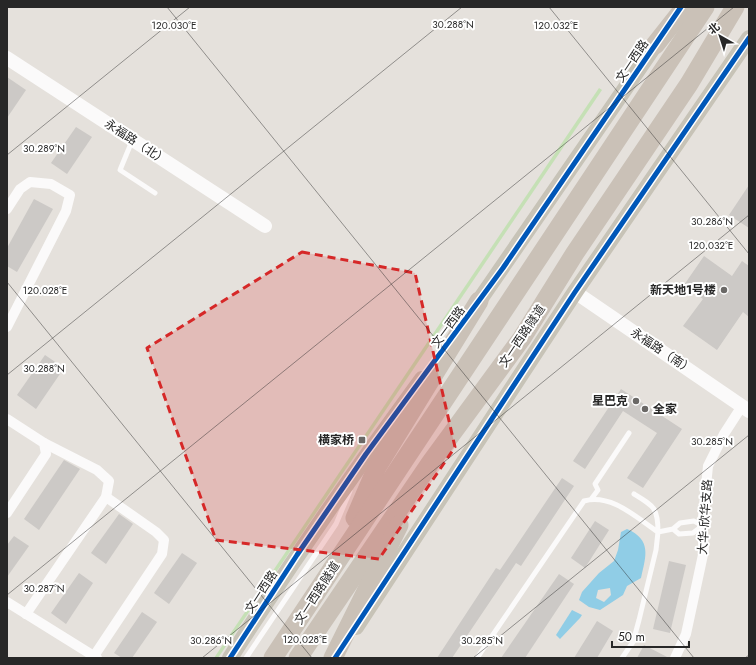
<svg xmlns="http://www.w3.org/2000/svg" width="756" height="665" font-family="Jost,'Noto Sans SC',sans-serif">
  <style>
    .green { fill: #c5e0b5 }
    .water { fill: #90cde6; fill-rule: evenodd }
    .building { fill: #ccc9c6 }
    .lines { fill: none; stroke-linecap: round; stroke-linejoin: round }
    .lane { stroke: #fbfafa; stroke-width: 5 }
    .street { stroke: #fbfafa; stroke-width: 10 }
    .secondary { stroke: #fbfafa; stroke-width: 14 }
    .primary { stroke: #c7c3b7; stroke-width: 16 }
    .highway { stroke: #cac1b7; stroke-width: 19 }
    .cycleway-casing { stroke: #fff; stroke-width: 8 }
    .cycleway { stroke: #0057b8; stroke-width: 5 }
    .marked { fill: #d62828; fill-opacity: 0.2; stroke: #d62828; stroke-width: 3; stroke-dasharray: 8 5; stroke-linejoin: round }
    .ticks { fill: none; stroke: #272727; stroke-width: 1; stroke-opacity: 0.45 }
    .poi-dot { fill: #6a6866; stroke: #fff; stroke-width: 1.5 }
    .labels { text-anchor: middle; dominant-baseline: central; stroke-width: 4; stroke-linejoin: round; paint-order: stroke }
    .street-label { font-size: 12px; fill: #272727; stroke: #fff }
    .poi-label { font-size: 12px; font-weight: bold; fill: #272727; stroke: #fff; text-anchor: end }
    .ticks-label { font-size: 10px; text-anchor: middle; fill: #272727; stroke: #fff; stroke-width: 4; stroke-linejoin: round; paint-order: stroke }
  </style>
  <rect width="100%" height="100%" fill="#e5e1dc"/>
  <!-- green -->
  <polygon class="green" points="599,88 602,90 218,658 214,658"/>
  <!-- water -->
  <g class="water">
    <path d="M627 529C652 540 646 556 641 578L627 586 623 595 600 610 589 607 579 600 582 592 599 573 614 561 618 550 621 532ZM610 588 611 595 604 602 596 598 598 590Z"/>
    <polygon points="572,610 582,615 580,618 560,639 556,635"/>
  </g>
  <!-- building -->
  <g class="building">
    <polygon points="7,77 26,90 7,118"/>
    <polygon points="76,127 92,137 67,174 51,163"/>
    <polygon points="749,185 749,228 729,215"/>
    <polygon points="34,199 53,209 17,272 7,266 7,248"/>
    <polygon points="704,256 732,276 742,261 749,266 749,317 743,312 717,350 683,326 703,299 684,285"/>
    <polygon points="45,355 64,368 36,409 17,395"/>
    <polygon points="621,389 682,429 643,488 627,478 657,433 623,411 585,469 573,461"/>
    <polygon points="64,460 80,469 39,530 24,519"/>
    <polygon points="562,478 574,486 521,566 516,563 452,658 437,658 496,568 500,570"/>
    <polygon points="119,514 133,524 106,564 91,553"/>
    <polygon points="595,521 609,530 585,568 571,558"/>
    <polygon points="14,536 29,546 7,577 7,545"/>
    <polygon points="182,553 197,563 169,604 154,593"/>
    <polygon points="669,561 686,565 670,633 653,629"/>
    <polygon points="79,573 93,583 66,624 51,613"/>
    <polygon points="559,574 574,584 525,658 501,658"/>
    <polygon points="142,612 157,622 132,658 122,658 114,653"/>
    <polygon points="597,621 613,631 597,658 574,658"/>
    <polygon points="644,645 669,658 637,658"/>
  </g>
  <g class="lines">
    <!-- lane -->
    <g class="lane">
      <polyline points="132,141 120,170 155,193"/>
      <polyline points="592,498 598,490 595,484 629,433"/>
      <polyline points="246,658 336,524 350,491"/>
      <path d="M477 658 584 501C611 493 637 518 658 532 658 508 654 506 634 494"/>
      <polyline points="622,658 633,642 639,620 656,550 658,532 673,529 680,523 694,521 702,526 693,533 679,534 673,529"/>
    </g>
    <!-- street -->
    <g class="street">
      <polyline points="7,209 20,189 30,182 51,184 70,195 66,211 7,327"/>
      <polyline points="7,419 44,443 46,454 7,513"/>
      <polyline points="7,602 97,658"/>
      <polyline points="26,614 106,497 109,481 97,470 44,443"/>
      <polyline points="94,656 162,554 164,540 156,532 106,497"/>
      <polyline points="675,658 686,634 704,550 702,526 708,466 724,434 742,406"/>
    </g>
    <!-- secondary -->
    <g class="secondary">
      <polyline points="7,58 265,226"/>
      <polyline points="575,292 749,411"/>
    </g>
    <!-- primary -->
    <g class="primary">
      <polyline points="472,311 662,35"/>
      <polyline points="356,627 575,292 749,38"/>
      <path d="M230 658C291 563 355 470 422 379"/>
    </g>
    <!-- highway -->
    <g class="highway">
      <polyline points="655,45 685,7"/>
      <polyline points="355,518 377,467 479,301"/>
      <polyline points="273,658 705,7"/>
      <polyline points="298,658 431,462 522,338 575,253 689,84 735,7"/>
      <polyline points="333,658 399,525"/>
    </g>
    <defs>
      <g id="cycleway">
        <polyline points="230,658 297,555 366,454 503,268 681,7"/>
        <polyline points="335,658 575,292 749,38"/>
      </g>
    </defs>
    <!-- cycleway casing -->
    <use href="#cycleway" class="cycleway-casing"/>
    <!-- cycleway -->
    <use href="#cycleway" class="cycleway"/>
  </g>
  <!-- marked area -->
  <path class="marked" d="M302 252 415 273 455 447 379 559 216 540 147 348Z"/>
  <!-- ticks -->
  <path class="ticks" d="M167 7 694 658M549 7 749 254M7 155 190 7M7 282 312 658M7 375 462 7M7 595 734 7M202 658 749 215M473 658 749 435M745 658 749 655"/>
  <!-- markers -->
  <g class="poi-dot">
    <circle cx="724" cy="290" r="4"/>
    <circle cx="636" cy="401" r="4"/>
    <circle cx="645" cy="409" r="4"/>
    <rect x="358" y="436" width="8" height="8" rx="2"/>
  </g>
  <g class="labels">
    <!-- street labels -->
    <g class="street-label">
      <text transform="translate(632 61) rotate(-56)">文一西路</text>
      <text transform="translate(136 142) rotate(33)">永福路（北）</text>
      <text transform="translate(448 327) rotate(-54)">文一西路</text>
      <text transform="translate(522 336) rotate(-56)">文一西路隧道</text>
      <text transform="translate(662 351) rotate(34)">永福路（南）</text>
      <text transform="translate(705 517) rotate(-86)">大华·欣华支路</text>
      <text transform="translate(261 592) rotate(-57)">文一西路</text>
      <text transform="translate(317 593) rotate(-57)">文一西路隧道</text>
    </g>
    <!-- poi labels -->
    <g class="poi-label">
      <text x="716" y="290">新天地1号楼</text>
      <text x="628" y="401">星巴克</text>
      <text x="653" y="409" text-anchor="start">全家</text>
      <text x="354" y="440">横家桥</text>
    </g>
  </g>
  <g class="ticks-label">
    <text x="453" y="28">30.288°N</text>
    <text x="556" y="29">120.032°E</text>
    <text x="174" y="29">120.030°E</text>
    <text x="44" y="152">30.289°N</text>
    <text x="712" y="225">30.286°N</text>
    <text x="711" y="249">120.032°E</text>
    <text x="45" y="294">120.028°E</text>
    <text x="44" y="372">30.288°N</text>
    <text x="712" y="445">30.285°N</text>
    <text x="44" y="592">30.287°N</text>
    <text x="305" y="643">120.028°E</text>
    <text x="211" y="644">30.286°N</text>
    <text x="482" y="644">30.285°N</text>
  </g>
  <!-- border -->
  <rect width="756" height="665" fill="none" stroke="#272727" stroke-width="16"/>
  <!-- north arrow -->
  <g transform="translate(720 36) rotate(321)" stroke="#ffffff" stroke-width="3" paint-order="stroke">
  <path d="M0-3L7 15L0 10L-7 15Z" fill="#272727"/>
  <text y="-6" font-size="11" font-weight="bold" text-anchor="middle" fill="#272727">北</text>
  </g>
  <!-- scale -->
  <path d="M612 641v6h77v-6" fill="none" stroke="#272727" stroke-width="2"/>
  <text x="618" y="641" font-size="12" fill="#272727" stroke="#ffffff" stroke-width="3" paint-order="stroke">50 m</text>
</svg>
